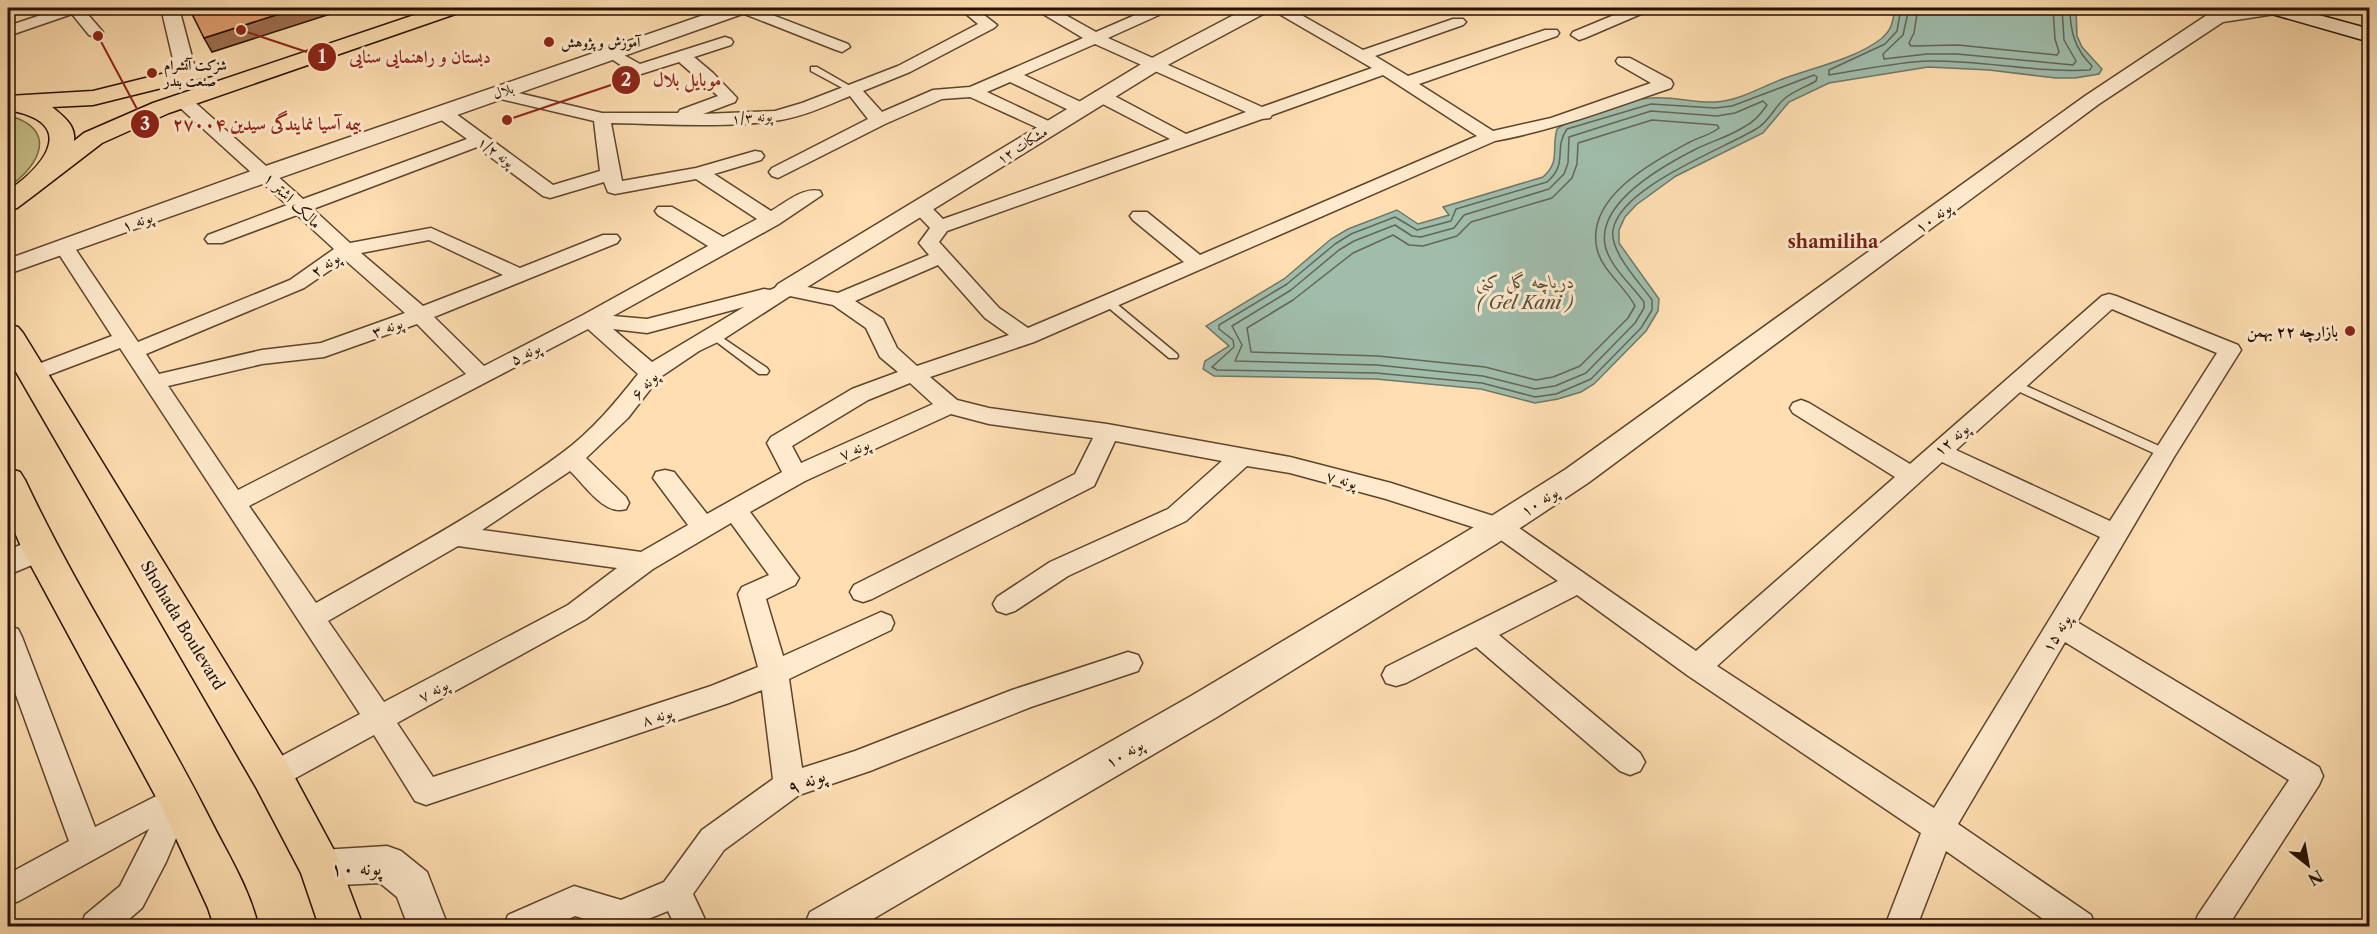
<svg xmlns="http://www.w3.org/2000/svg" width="2377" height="934" font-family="'Libre Caslon Text',Amiri,serif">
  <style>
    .green { fill: #c6c088; stroke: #766844; stroke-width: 1.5 }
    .water { fill: #a0bdac; stroke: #6f7867; stroke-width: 1.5 }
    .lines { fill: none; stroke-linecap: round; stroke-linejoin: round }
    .shore { stroke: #636656; stroke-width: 1.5 }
    .service-casing { stroke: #5c442c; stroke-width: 3 }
    .minor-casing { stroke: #5c442c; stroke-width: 3 }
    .tertiary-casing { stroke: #5c442c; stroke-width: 3 }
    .secondary-casing { stroke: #261000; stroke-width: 3 }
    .primary-casing { stroke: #261000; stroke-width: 3 }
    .service { fill: #ffeacd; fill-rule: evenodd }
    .minor { fill: #ffeacd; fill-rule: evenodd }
    .tertiary { fill: #ffeacd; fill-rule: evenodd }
    .secondary { fill: #ffeacd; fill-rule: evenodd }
    .primary { fill: #ffdfb2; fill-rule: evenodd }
    .shaded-wall { fill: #a07050; stroke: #261000; stroke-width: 1.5 }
    .building { fill: #e4a073; stroke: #261000; stroke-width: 1.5 }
    .poi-dot { fill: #8f2418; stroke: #ffeacd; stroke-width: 2 }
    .labels { text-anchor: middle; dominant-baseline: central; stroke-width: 6; stroke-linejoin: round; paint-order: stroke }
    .far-poi-label { font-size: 14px; font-weight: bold; fill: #261000; stroke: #ffeacd; text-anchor: start }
    .far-street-label { font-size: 14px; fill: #261000; stroke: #ffeacd }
    .street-label { font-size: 16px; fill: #261000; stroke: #ffeacd }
    .poi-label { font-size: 16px; font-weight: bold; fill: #261000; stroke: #ffeacd; text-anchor: end }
    .neighbourhood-label { font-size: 18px; font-weight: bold; fill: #7a1f14; stroke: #ffeacd }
    .water-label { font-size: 18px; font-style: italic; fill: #514d3c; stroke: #ffeacd }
    .near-street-label { font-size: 20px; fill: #261000; stroke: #ffeacd }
    .leader { fill: none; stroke: #8f2418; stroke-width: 2 }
    .callout-dot { fill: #8f2418; stroke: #ffeacd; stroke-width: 2 }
    .mark-label { font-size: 18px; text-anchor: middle; font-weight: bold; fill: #fff }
    .callout-label { font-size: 18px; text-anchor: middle; font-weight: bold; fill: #8f2418; stroke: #ffeacd; stroke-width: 6; stroke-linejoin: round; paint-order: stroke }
  </style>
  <rect width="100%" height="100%" fill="#ffdfb2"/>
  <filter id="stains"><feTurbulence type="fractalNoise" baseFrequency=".00333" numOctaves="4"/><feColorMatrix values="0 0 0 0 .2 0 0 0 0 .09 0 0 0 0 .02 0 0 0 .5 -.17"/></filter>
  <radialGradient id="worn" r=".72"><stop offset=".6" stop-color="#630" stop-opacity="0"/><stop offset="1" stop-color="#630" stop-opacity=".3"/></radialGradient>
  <!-- green -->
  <path class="green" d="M8 115C59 130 40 164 8 188Z"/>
  <!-- water -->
  <path class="water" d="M1895 8H2076L2077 36 2082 47 2102 69 2099 74 2075 78H2056L1989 70 1928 67 1829 83 1789 102 1763 133 1676 176 1636 205 1625 217 1619 230V243L1659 299 1658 311 1646 331 1594 384 1581 392 1558 399 1535 403 1481 389 1376 379 1214 376 1203 369 1205 361 1229 346 1206 326 1284 279 1331 239 1348 229 1397 210 1418 224 1449 215 1443 207 1543 177C1561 161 1551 150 1557 129 1573 117 1631 99 1651 98 1673 96 1694 103 1715 102 1740 101 1764 85 1788 77 1817 67 1856 58 1881 39 1892 30 1893 21 1895 8Z"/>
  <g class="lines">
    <!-- shore -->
    <g class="shore">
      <path d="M1901 8 1897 31 1885 44 1829 70V75C1862 70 1896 62 1929 61 1983 60 2036 73 2090 70L2092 66C2075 49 2070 32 2070 8"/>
      <polyline points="1909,8 1903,35 1883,54 1884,59 1927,54 1957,54 2073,65 2076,61 2064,40 2062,8"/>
      <polyline points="1918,8 1914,33 1909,43 1911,46 1958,45 2057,55 2059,52 2055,39 2053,8"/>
      <path d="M1814 75 1817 77 1816 81C1806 87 1793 91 1784 99 1774 108 1768 123 1756 129 1721 150 1620 187 1613 230 1609 251 1640 283 1652 300V310L1641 328 1591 379 1556 394 1535 397 1482 383 1376 373 1217 370 1212 367 1234 347 1233 340 1219 329V325L1287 284 1335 244 1351 234 1395 217 1417 230 1451 221 1456 209 1547 182C1569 163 1553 149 1567 129L1651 104 1715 108 1732 106Z"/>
      <path d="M1763 101 1767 105C1761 114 1754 122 1744 127 1730 136 1713 141 1698 148 1666 164 1597 201 1605 245 1609 266 1632 285 1644 302V308L1635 323 1586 373 1555 386 1535 389 1483 376 1377 365 1235 361 1242 345 1232 326 1291 290 1339 250 1354 241 1395 225 1412 236 1421 237 1454 228 1464 215 1549 189 1564 174 1568 163 1569 137 1651 111 1717 116 1735 113Z"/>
      <path d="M1652 120 1717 125 1719 128C1710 135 1700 137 1690 142 1653 162 1585 197 1597 249 1602 271 1625 286 1635 306L1628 318 1580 366 1553 377 1536 380 1485 367 1378 356 1251 352 1247 328 1293 300 1353 253 1393 235 1409 245 1423 246 1457 236 1471 222 1552 198 1572 178 1577 164 1578 143Z"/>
    </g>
    <defs>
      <g id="service">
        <polygon points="811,67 817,67 857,90 850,92 811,71"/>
        <polygon points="1108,299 1112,300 1177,354 1178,356 1177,358 1169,358 1104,304 1103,302"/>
        <polygon points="714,332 767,368 769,371 767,374 759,374 710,337 709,335 710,333"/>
        <polygon points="2013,380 2168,450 2170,453 2168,456 2160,456 2009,387 2007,384"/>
      </g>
      <g id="minor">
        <polygon points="62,8 85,8 84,10 103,32 95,37 89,35 72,14 8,36 8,26"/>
        <polygon points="734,8 754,8 848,44 850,47 842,52 836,50 737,11"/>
        <path d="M959 8H975L997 25 994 28 910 72 863 91 882 112 933 90 970 87 1083 38 1038 11 1036 8H1053L1096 32 1149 9H1159L1162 12 1159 15 1108 38 1262 107 1372 68 1274 11 1272 8H1289L1363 50 1453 19H1463L1466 22 1463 25 1375 56 1408 76 1545 30H1557L1559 33 1557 36 1419 84 1493 131 1551 118 1651 83 1618 64 1616 61 1618 58H1630L1671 80 1673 84 1671 88C1613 108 1555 130 1495 141L1034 342 930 377 957 400 989 408 1107 424 1290 457 1391 483 1509 521 1696 651 1895 477 1793 413 1790 408 1793 403 1801 400 1809 403 1910 464 2102 296 2109 294 2116 296 2238 345 2241 350 2174 457 2077 622 2319 767 2323 776 2319 785 2228 926H2194L2198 915 2289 780 2065 642 1958 824 2091 915 2095 926H2053L1946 851 1917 926H1885L1921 833 1687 675 1577 595 1499 635 1640 753 1645 762 1640 771 1630 775 1620 771 1476 647 1406 683 1396 686 1386 683 1382 675 1386 667 1558 581 1491 533 1386 499 1290 473 1247 466 1186 521 1068 576 1015 611 1006 614 997 611 993 604 997 597 1050 562 1168 509 1222 461 1115 441 1094 486 872 599 863 602 854 599 850 592 854 585 1075 474 1093 438 989 424 951 414 805 481 750 512 799 578 795 585 766 599 783 656 881 612 891 616 894 623 891 630 789 679 802 768 855 751 1012 690 1128 652 1138 655 1142 663 1138 671 1031 707 870 771 799 795 724 850 693 894 708 926H675L668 911C624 929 621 930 575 916L554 926H504L508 915 574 886 621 900 664 882 702 830 773 779 762 690 729 703 426 805 415 801 374 735 283 785 272 789 261 785 257 776 261 767 360 714 120 348 33 381 25 379 22 374 25 369 112 336 55 248 58 244H72L138 342 290 280 334 249 297 215 222 243H208L205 239 208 235 287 205 177 105 175 101 177 97H189L303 199 467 139 436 116 433 112 436 108H448L553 185 600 171 594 121 492 97 490 93 492 89 498 88 602 113H678L680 110 718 96 679 62 638 75 632 73 603 53 611 48 640 64 725 37 731 39 733 42 731 45 694 57 713 73 737 98 735 102 703 114 775 111 802 103 898 66 978 24ZM1095 44 1246 112 1186 134 1107 92H1095L1093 96 1095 100 1170 139 943 219 928 204H914L911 208 930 228 919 243 929 255 838 293 787 283 770 290 764 289 647 319 613 316 779 224 822 195 820 191C803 187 785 203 771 211L714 174 761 160 764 156 761 152 755 151 696 168 622 181 611 123C665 124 721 128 774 121 800 118 826 106 850 96L868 119 772 168 769 172 772 176 778 178 885 124 942 99 970 97 1049 133 1055 132 1058 128 1055 124 987 92 1010 82 1075 113H1087L1090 109 1087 105 1024 75ZM1383 75 1477 136 1200 255 1147 212H1133L1130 216 1133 220 1184 262 1028 328 999 308 939 242 947 231 1262 119 1270 118 1272 115ZM477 147 543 196 550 198 604 182 608 192 615 194 696 179 757 219 723 237 672 207H658L655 211 658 215 708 246 583 315 484 366 434 317 617 243 620 239 617 235H603L520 268 431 228 350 243 313 209ZM429 240 503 275 423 306 361 253ZM345 260 405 313 321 343 262 350 159 374 146 354 304 288ZM938 265 985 318 1009 335 917 366 897 348 883 319 855 301ZM790 296 833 305 866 328 880 357 898 372 852 389 771 437 767 443 782 472 707 514 674 472 665 470 656 472 653 478 688 525 641 552 482 530 570 471C585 485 604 516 626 509L629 503 626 497 586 458 628 418 659 378 699 351 722 340ZM744 307 652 362 613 329 647 333ZM2112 309 2217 353 2110 521 1956 450ZM417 324 466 374 238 490 168 386 262 364 324 357ZM588 329 638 374C616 402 592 431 562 453 485 510 399 556 316 603L249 506ZM910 383 933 404 801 463 792 446 868 400ZM1942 462 2100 537 1934 808 1717 666ZM731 523 769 575 742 587 738 594 758 667 711 686 433 777 397 723 586 619 653 569ZM458 546 617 568 568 605 384 702 328 621Z"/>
        <polygon points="1631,8 1651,8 1648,11 1585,38 1579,40 1571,35 1573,32"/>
        <polygon points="8,626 18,629 22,637 95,827 178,785 189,789 193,798 166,862 142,908 121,926 81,926 85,915 120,886 149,829 19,901 8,905 8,874 69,841 8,673"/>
      </g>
      <g id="tertiary">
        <polygon points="161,8 179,8 197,76 194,80 187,82 180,80 177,76"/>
        <polygon points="724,8 750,8 748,12 8,274 8,259 257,169"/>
        <polygon points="1247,8 1269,8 1267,12 1162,68 796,294 787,297 778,294 774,289 778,284 1148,60"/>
        <polygon points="2241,8 2284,8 2282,12 2275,14 2223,22 2099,104 1588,483 1496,544 1217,717 861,926 804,926 810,912 1191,696 1474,527 1566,469 2085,96 2210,13"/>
        <polygon points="40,537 51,541 56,549 51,557 8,575 8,550"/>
        <polygon points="387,846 401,851 427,872 448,926 408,926 397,897 380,883 321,886 307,881 301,868 307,855 321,850"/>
      </g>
      <polygon id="secondary" points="2262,8 2293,8 2370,29 2370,42 2265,12"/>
      <g id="primary">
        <path d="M435 8H464L461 12 169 113 102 143 33 196 17 208 8 210V191C48 163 77 122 8 110V96L93 91 210 62 218 64 221 69 218 74 93 105 52 107C63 116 76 125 74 141L84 133 153 103Z"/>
        <polygon points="8,324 18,327 23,333 287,763 336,854 363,926 319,926 301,873 257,789 8,358"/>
        <path d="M8 468 20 472 25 480C80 597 152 704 210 819 227 853 250 889 258 926H214L208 908 163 810 22 549 8 516Z"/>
      </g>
    </defs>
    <!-- service casing -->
    <use href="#service" class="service-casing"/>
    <!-- minor casing -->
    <use href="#minor" class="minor-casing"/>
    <!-- tertiary casing -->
    <use href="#tertiary" class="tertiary-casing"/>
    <!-- secondary casing -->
    <use href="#secondary" class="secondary-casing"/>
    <!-- primary casing -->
    <use href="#primary" class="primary-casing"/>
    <!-- service -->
    <use href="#service" class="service"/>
    <!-- minor -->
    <use href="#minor" class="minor"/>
    <!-- tertiary -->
    <use href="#tertiary" class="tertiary"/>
    <!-- secondary -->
    <use href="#secondary" class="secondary"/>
    <!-- primary -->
    <use href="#primary" class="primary"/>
  </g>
  <!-- shaded-wall -->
  <g class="shaded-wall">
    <polygon points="8,8 34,8 8,15"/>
    <polygon points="298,8 349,8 212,52 204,38"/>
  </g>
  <!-- building -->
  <polygon class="building" points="189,8 298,8 204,38"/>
  <!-- markers -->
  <g class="poi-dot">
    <circle cx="549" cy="42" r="6"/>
    <circle cx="152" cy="73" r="6"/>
    <circle cx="2350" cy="331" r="6"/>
  </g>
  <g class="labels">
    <!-- far-poi labels -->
    <g class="far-poi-label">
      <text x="561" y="42">آموزش و پژوهش</text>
      <text x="164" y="65">شرکت آتشرام<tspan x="164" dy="16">صنعت بندر</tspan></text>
    </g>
    <!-- far-street labels -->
    <g class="far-street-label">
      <text transform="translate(503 91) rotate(-19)">بلال</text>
      <text transform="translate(752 117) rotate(-4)">پونه ۱/۳</text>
      <text transform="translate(1022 145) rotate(-32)">مشکات ۱۲</text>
      <text transform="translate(496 152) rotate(36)">پونه ۱/۲</text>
    </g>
    <!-- street labels -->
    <g class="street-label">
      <text transform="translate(293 200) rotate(44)">مالک اشتر ۱</text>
      <text transform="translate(1933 217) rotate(-36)">پونه ۱۰</text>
      <text transform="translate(137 221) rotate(-20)">پونه ۱</text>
      <text transform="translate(325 264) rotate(-34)">پونه ۲</text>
      <text transform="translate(387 327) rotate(-20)">پونه ۳</text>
      <text transform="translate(525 353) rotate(-27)">پونه ۵</text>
      <text transform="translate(644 385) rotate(-48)">پونه ۶</text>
      <text transform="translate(1951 439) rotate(-41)">پونه ۱۲</text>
      <text transform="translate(854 449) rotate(-24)">پونه ۷</text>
      <text transform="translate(1342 479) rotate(15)">پونه ۷</text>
      <text transform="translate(1539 501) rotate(-33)">پونه ۱۰</text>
      <text transform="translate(183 625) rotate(59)">Shohada Boulevard</text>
      <text transform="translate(2056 633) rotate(-59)">پونه ۱۵</text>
      <text transform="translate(433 690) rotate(-28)">پونه ۷</text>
      <text transform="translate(657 716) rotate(-18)">پونه ۸</text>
      <text transform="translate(1124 753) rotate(-30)">پونه ۱۰</text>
    </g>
    <!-- poi labels -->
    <g class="poi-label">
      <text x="2338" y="331">بازارچه ۲۲ بهمن</text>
    </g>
    <!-- neighbourhood labels -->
    <g class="neighbourhood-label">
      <text x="1833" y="242">shamiliha</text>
    </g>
    <!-- water labels -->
    <g class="water-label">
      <text x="1525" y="282">دریاچه گل کنی<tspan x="1525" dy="21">( Gel Kani )</tspan></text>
    </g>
    <!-- near-street labels -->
    <g class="near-street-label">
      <text transform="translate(806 781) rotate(-22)">پونه ۹</text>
      <text transform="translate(356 868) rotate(-1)">پونه ۱۰</text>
    </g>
  </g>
  <!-- callouts -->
  <path class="leader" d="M241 30L322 57M507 120L626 80M98 36L145 124"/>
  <g class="callout-dot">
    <circle cx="241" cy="30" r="6"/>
    <circle cx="507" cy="120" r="6"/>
    <circle cx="98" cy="36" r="6"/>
    <circle cx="322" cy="57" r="15"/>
    <circle cx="626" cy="80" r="15"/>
    <circle cx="145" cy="124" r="15"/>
  </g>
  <g class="mark-label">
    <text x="322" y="63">1</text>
    <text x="626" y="86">2</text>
    <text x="145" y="130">3</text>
  </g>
  <g class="callout-label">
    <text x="420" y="63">دبستان و راهنمایی سنایی</text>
    <text x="687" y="86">موبایل بلال</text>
    <text x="267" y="130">بیمه آسیا نمایندگی سیدین ۲۷۰۰۴</text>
  </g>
  <!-- margin -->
  <rect width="2377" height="934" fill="none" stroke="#ffdfb2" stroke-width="30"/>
  <rect x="9" y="9" width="2359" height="916" fill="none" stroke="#261000" stroke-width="3"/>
  <rect x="15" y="15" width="2347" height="904" fill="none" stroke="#261000" stroke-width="1.5"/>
  <!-- north arrow -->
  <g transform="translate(2308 865) rotate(149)" stroke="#ffeacd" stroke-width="4.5" paint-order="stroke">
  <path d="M0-4.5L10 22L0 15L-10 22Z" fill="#261000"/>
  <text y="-9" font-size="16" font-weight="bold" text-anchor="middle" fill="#261000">N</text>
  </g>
  <rect width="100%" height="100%" filter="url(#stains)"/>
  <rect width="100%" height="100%" fill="url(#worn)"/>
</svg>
